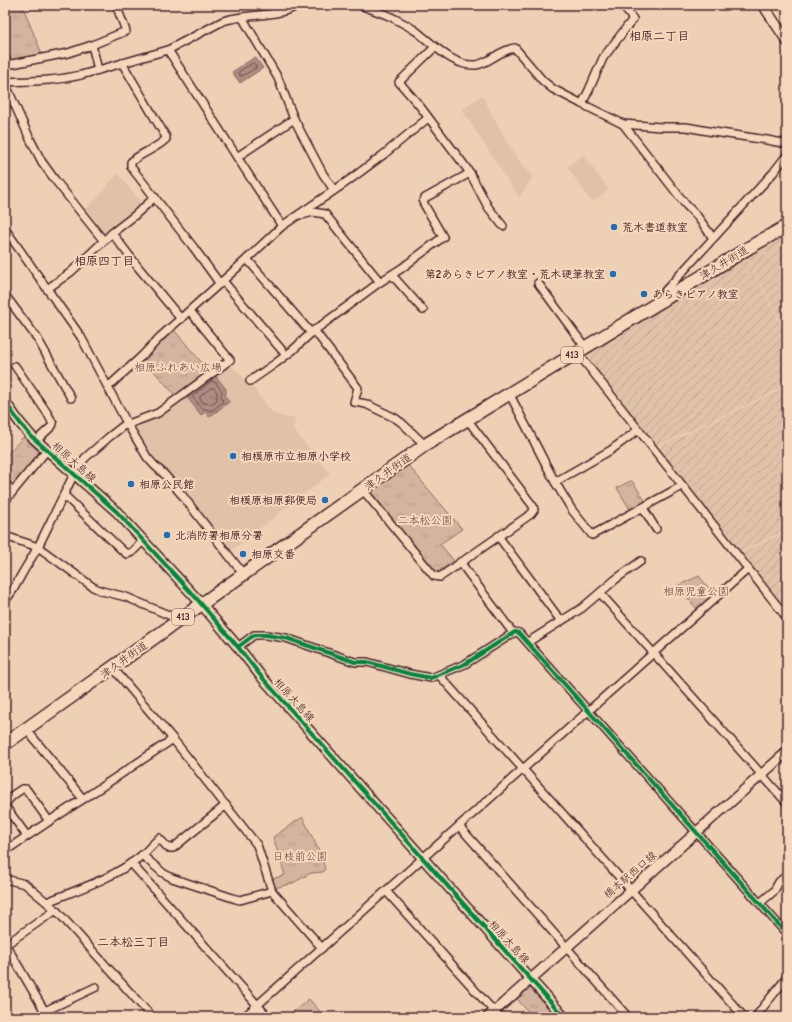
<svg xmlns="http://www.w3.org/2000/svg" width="792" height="1022" font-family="'Comic Neue','Klee One',sans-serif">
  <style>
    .built { fill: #e0c2a9 }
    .industrial { fill: url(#industrial-furrows) }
    .park { fill: url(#park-tufts); stroke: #8e6a64 }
    .water { fill: url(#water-ripples); stroke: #87605f }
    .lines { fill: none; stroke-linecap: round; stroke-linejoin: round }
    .shore { stroke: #724b4d; stroke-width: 1 }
    .street-casing { stroke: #4a1f2b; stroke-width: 10 }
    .secondary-casing { stroke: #4a1f2b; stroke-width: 12 }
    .highway-casing { stroke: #4a1f2b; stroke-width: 15 }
    .street { stroke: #f5d8bb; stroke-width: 7 }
    .secondary { stroke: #f5d8bb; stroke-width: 9 }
    .highway { stroke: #f5d8bb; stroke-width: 12 }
    .cycleway-casing { stroke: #f5d8bb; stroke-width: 6 }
    .cycleway { stroke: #00873e; stroke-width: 4 }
    .poi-dot { fill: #1f6fb2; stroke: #f5d8bb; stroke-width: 1.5 }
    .labels { text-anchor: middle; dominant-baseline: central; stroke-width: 4; stroke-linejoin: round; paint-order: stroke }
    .shield { fill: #f5d8bb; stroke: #7d5656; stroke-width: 1 }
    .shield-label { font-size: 10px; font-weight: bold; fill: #4a1f2b }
    .poi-label { font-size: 11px; font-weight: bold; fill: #4a1f2b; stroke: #f5d8bb; text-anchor: start }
    .street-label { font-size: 11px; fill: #4a1f2b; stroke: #f5d8bb }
    .park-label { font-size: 11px; fill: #653d42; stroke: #f5d8bb }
    .neighbourhood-label { font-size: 12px; font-weight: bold; fill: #4a1f2b; stroke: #f5d8bb }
  </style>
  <defs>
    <pattern id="industrial-furrows" width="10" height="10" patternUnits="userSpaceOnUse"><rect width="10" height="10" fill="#e0c2a9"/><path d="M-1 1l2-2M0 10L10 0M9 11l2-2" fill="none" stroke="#c2a692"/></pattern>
    <pattern id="park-tufts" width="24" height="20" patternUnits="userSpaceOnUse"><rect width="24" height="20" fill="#d3b49e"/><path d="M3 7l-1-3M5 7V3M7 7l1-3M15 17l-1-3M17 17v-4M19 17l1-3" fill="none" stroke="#b79a88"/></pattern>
    <pattern id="water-ripples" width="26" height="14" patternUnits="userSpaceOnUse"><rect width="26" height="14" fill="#af8c81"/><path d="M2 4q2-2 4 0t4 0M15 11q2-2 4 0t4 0" fill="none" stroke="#90726a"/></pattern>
  </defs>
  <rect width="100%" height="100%" fill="#eed1b5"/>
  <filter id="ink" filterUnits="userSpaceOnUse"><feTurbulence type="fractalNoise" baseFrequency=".025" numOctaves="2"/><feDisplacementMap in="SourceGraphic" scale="8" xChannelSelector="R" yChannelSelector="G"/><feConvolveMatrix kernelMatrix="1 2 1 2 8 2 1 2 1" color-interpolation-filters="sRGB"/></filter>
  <g filter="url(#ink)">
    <!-- built -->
    <g class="built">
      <polygon points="482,95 508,144 520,162 533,177 519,198 462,110"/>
      <polygon points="583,155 609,190 594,201 590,200 567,167"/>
      <polygon points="118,173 142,204 135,212 104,237 83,211 102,193 109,183"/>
      <polygon points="228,365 231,365 254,389 272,412 283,417 289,418 296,417 293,429 330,474 232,550 230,550 177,483 156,461 147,450 134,428 135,425 162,414"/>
    </g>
    <!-- industrial -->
    <g class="industrial">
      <polygon points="787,233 787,333 746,256"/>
      <polygon points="746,257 787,335 787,386 657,446 594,367 588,352"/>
      <polygon points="787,387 787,529 739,553 656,448"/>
      <polygon points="787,531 787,613 740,554"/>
    </g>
    <!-- park -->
    <g class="park">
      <polygon points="5,5 22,5 42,54 9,61 5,52"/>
      <polygon points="174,330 209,371 176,396 144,360"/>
      <polygon points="22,438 25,438 39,452 40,456 15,484 11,485 5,479 5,457"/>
      <polygon points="408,465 462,529 440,544 454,561 439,571 436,571 372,494 373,490"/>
      <polygon points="630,481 632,481 646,502 631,511 617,488"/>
      <polygon points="699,576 714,595 697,609 677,586"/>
      <polygon points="301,818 303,818 321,855 325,869 323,872 311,873 293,883 275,888 272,879 285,875 273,837"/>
      <polygon points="530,988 556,1017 533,1017 517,999"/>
      <polygon points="309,999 325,1017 287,1017"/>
    </g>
    <!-- water -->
    <g class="water">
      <polygon points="255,57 263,68 240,83 232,72"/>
      <polygon points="215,375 226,389 226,394 225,395 229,402 209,417 206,412 201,415 186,396"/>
    </g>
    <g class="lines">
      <!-- shore -->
      <g class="shore">
        <polygon points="253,63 256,65 256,68 242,76 240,76 239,74 239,72"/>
        <polygon points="212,381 215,382 222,391 221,396 223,402 211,411 206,409 202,409 193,398 193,396"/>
        <polygon points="211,388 214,388 217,392 217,400 211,404 204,403 200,399 200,397"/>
      </g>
      <defs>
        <g id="street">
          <path d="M360 5C372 10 385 13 397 20 403 23 410 27 416 31 432 43 453 67 476 65 488 64 501 49 515 48L543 81 553 89 582 104 623 124 661 127H686L714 132 767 140 787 144"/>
          <polyline points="242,17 278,78 294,119 323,174 334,190"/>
          <polyline points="92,45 98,70"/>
          <polyline points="435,47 399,82 419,105 462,162 470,173 488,207 503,226"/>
          <polyline points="168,50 237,157 282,226"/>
          <polyline points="5,57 8,63 12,64 68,53 92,45 126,31 116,5"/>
          <path d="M122 63 166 137V139C156 149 142 152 131 162V167L194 248 220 284"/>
          <path d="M5 82C30 81 56 81 81 75L168 50 223 21C248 13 275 18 299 5"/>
          <polyline points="5,83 30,139 42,162 55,180 103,240"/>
          <polyline points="582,104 589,90 603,58 633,19 622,5"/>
          <polyline points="623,124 676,192 686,205 697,216 713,238"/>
          <polyline points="237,157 294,119"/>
          <polyline points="302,215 313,212 325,214 380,282"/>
          <polyline points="5,229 81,337 128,425 147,457 154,465 164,474 182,495 244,575"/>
          <polyline points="112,233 138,267 181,319"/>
          <polyline points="247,259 311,333"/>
          <polyline points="392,275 423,310"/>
          <polyline points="223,281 286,355"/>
          <polyline points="538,283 585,347"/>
          <polyline points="47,289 71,272 112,233 134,216 155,197"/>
          <polyline points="5,295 37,338 71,398"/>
          <polyline points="667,298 665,291 773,173 787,155"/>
          <polyline points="314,330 358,388 354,402 361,403 366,404 395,418 402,423 425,445"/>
          <polyline points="577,352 787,618"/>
          <polyline points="15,366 48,414 53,424 52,426 36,441"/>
          <polyline points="250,381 276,363 293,350 311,333 380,282 402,268 443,237 424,204 423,202 425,198 470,173"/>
          <polyline points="108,387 143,355 160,337 247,259 282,226 348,181 383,155 428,118"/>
          <polyline points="509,393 555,482 572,510 592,535 682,486"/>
          <polyline points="555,482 611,450 638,430"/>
          <polyline points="5,484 13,491"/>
          <polyline points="363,490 434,576 440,577 531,514 534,510 533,506 467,419"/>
          <polyline points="64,495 124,552 127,554 132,552 143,541"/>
          <polyline points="5,501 47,450"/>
          <polyline points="643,508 656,529"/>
          <polyline points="5,536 38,547 93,587 102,591 126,597 171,616 177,622"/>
          <polyline points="498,536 561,621"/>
          <polyline points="460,562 513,633"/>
          <polyline points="600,593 787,803"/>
          <polyline points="5,601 13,590 23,572 38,547 74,474 85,458 109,437 123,426 158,413 230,360 190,311"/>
          <polyline points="528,642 582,608 616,579 641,561"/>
          <polyline points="238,647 254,635 266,635 286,638 355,662 367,662 410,674 431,678 465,664 515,632 519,633 787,934"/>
          <polyline points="113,668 173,739 257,845 272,891 322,948"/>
          <polyline points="439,675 744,1017"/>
          <polyline points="26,729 83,799"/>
          <polyline points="5,804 13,795 22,789 26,789 49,821"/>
          <polyline points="5,806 27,836"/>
          <polyline points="459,826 628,1017"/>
          <polyline points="5,851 48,822 115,778 173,739"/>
          <polyline points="142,855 163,873 172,878 236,899 240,900 272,891"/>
          <polyline points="131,863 268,1017"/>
          <polyline points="5,879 25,884 56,910 152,1017"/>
          <polyline points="386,891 499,1017"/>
          <path d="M47 902C79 889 114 878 141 856 148 850 153 844 159 838L168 848H173L226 805"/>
          <polyline points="760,903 774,891 779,882 787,875"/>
          <polyline points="5,945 56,910"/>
          <polyline points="6,945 48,1017"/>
          <polyline points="45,1011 96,987"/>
          <polyline points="244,1017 748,569"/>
          <path d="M756 1017C765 1003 777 991 787 977"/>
        </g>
        <g id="secondary">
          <polyline points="763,5 787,41"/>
          <polyline points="5,402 20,423 31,436 117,512 197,599 238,647 260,675 564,1017"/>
          <polyline points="488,1017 787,752"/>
        </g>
        <polyline id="highway" points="5,744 425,445 750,247 787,226"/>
      </defs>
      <!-- street casing -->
      <use href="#street" class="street-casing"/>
      <!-- secondary casing -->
      <use href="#secondary" class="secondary-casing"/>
      <!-- highway casing -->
      <use href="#highway" class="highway-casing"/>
      <!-- street -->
      <use href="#street" class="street"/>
      <!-- secondary -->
      <use href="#secondary" class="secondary"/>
      <!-- highway -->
      <use href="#highway" class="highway"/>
      <defs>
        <g id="cycleway">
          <polyline points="5,402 20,423 31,436 117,512 197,599 238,647 260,675 564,1017"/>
          <polyline points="238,647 254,635 266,635 286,638 355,662 367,662 410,674 431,678 465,664 515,632 519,633 787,934"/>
        </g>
      </defs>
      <!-- cycleway casing -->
      <use href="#cycleway" class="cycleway-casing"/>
      <!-- cycleway -->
      <use href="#cycleway" class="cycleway"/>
    </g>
  </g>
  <!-- markers -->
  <g class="poi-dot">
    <circle cx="614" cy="227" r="4"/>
    <circle cx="613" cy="274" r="4"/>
    <circle cx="644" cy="294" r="4"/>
    <circle cx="233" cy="456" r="4"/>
    <circle cx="131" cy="484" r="4"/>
    <circle cx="325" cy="500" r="4"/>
    <circle cx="167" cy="535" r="4"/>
    <circle cx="243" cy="554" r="4"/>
  </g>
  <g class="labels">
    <!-- shield labels -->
    <g class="shield">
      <rect x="561" y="347" width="22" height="16" rx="3"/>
      <rect x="172" y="609" width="22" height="16" rx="3"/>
    </g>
    <g class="shield-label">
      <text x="572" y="355">413</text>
      <text x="183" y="617">413</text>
    </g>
    <!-- poi labels -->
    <g class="poi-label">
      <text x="622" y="227">荒木書道教室</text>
      <text x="605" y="274" text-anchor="end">第2あらきピアノ教室・荒木硬筆教室</text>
      <text x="652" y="294">あらきピアノ教室</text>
      <text x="241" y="456">相模原市立相原小学校</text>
      <text x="139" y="484">相原公民館</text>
      <text x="317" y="500" text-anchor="end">相模原相原郵便局</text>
      <text x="175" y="535">北消防署相原分署</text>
      <text x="251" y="554">相原交番</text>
    </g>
    <!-- street labels -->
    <g class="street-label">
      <text transform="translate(724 263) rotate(-31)">津久井街道</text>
      <text transform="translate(74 462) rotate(42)">相原大島線</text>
      <text transform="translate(388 472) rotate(-36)">津久井街道</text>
      <text transform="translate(124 660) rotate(-36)">津久井街道</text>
      <text transform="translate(294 700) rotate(48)">相原大島線</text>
      <text transform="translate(630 875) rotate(-41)">橋本駅西口線</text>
      <text transform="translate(509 942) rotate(48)">相原大島線</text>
    </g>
    <!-- park labels -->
    <g class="park-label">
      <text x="178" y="367">相原ふれあい広場</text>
      <text x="425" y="520">二本松公園</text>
      <text x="696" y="591">相原児童公園</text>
      <text x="300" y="856">日枝前公園</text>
    </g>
    <!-- neighbourhood labels -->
    <g class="neighbourhood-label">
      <text x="659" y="36">相原二丁目</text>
      <text x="104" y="261">相原四丁目</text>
      <text x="133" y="942">二本松三丁目</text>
    </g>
  </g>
  <!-- margin -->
  <rect width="792" height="1022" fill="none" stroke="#f5d8bb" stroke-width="20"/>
  <rect x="10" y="10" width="772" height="1002" fill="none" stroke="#4a1f2b" stroke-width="1.5" filter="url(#ink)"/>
</svg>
